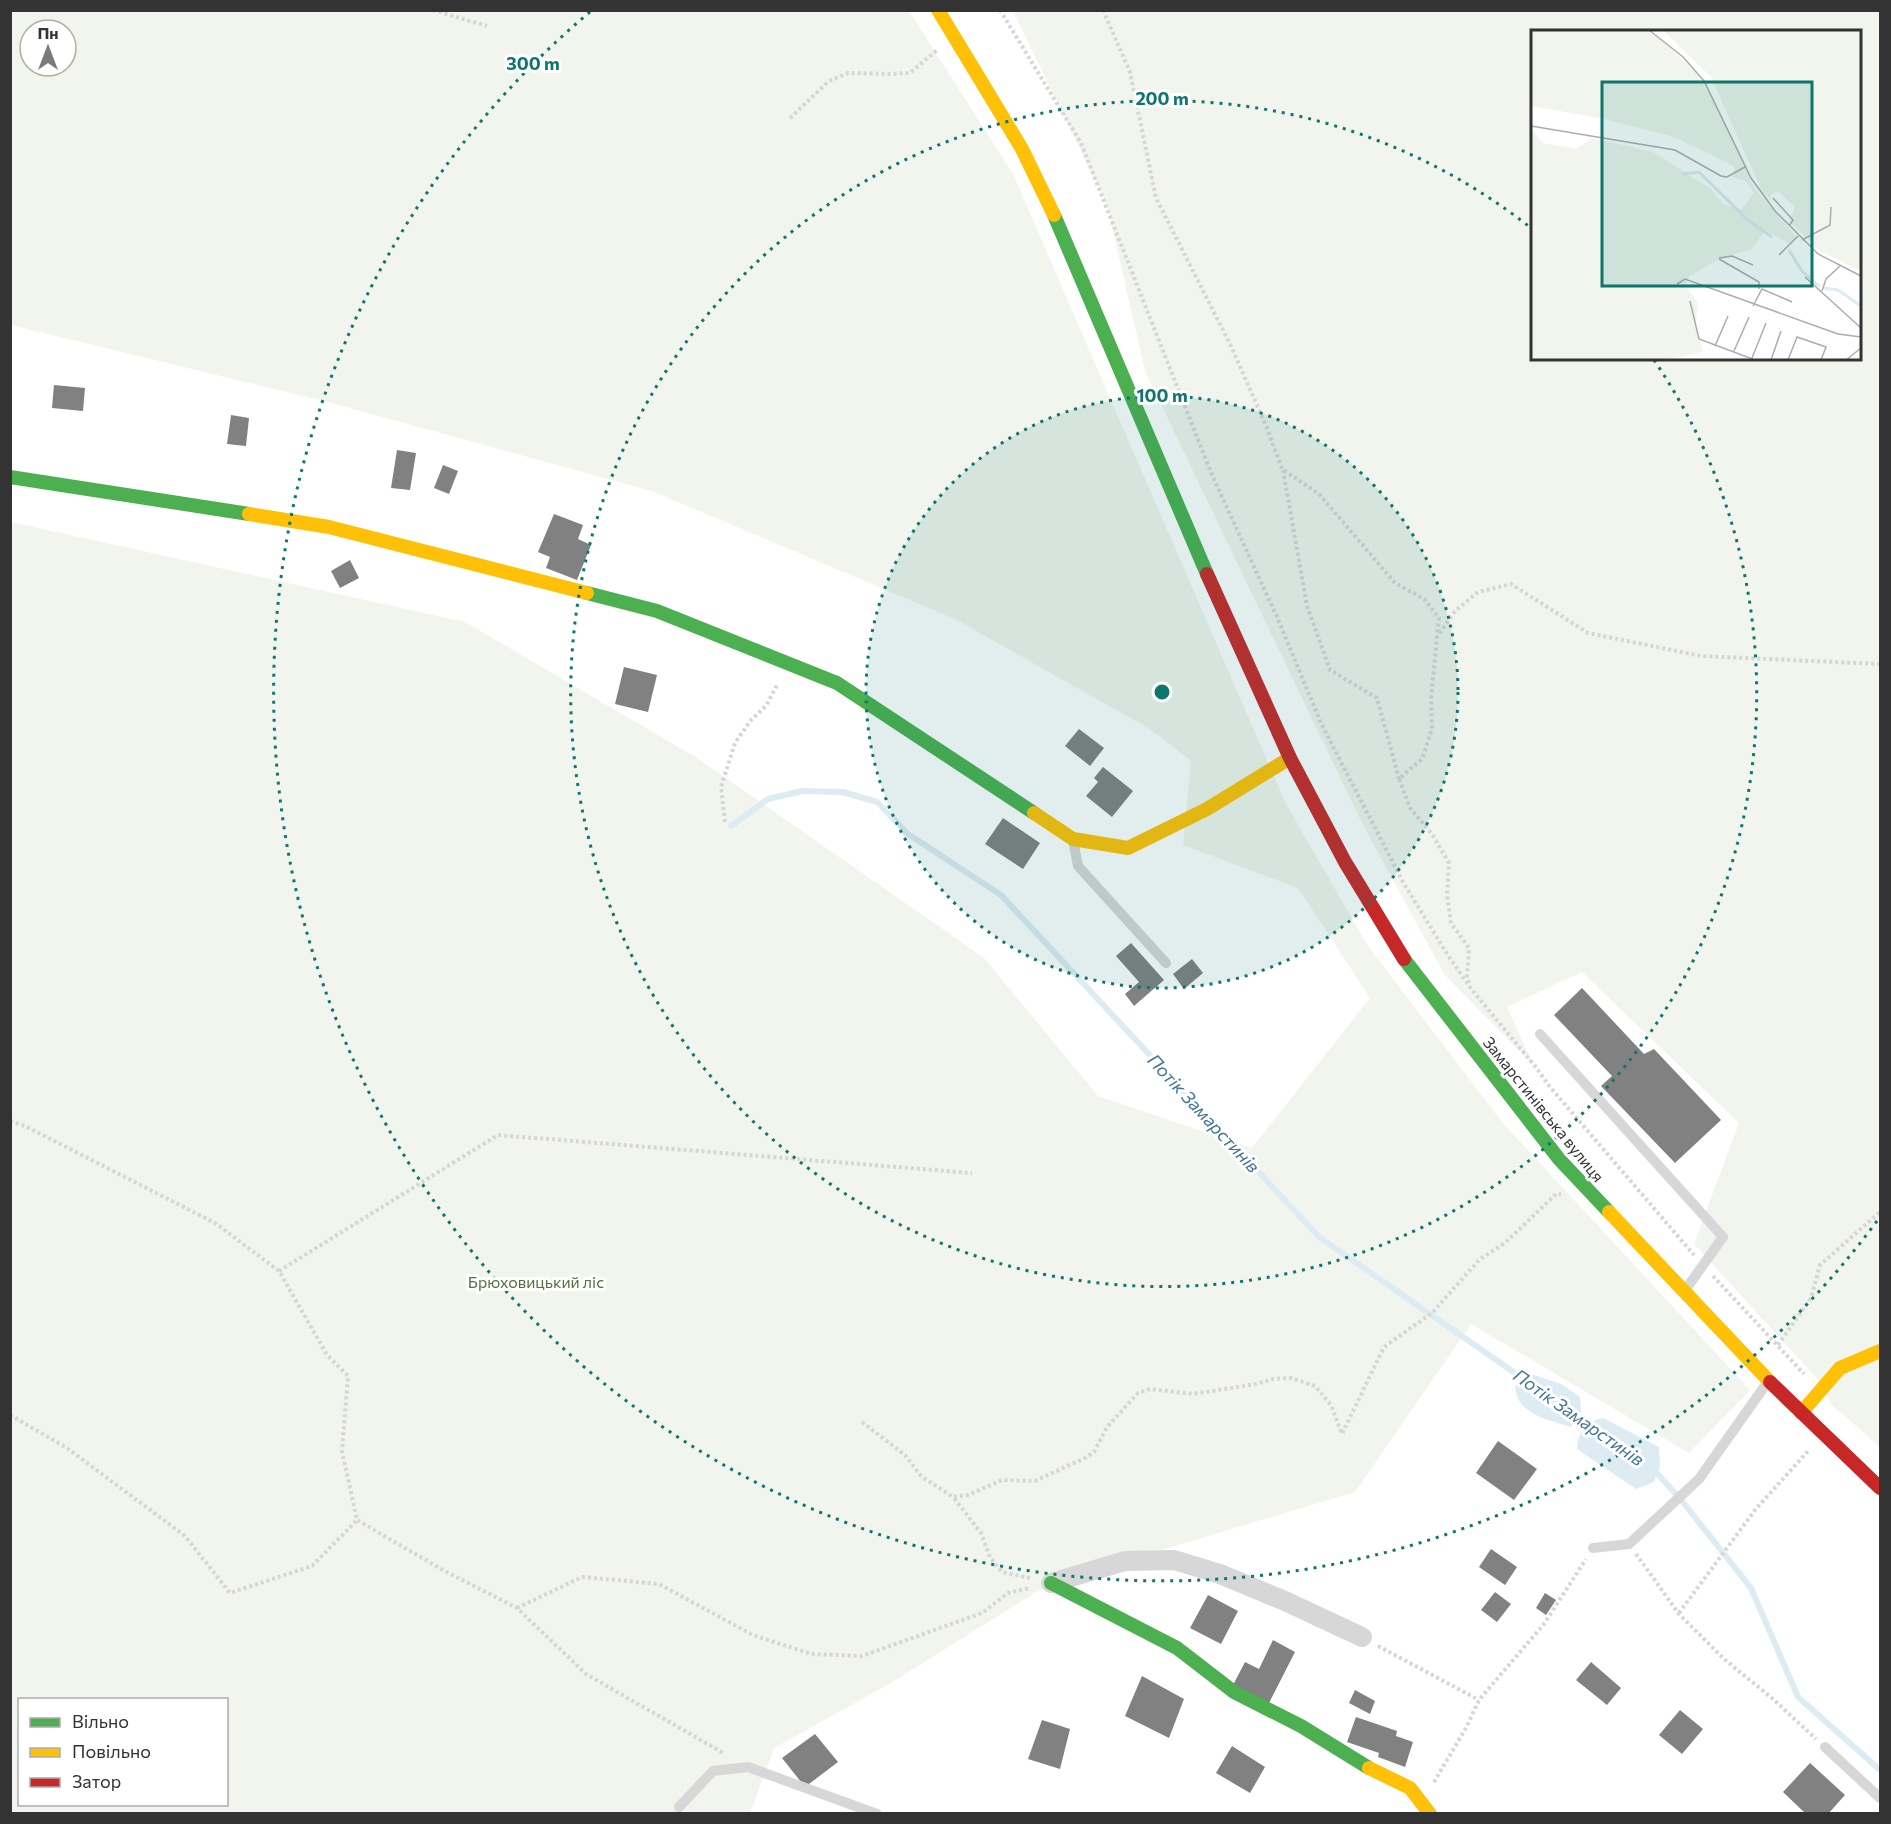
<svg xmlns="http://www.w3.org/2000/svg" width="1891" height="1824" font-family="Commissioner,sans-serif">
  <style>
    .green { fill: #f1f5ed; fill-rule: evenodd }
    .water { fill: #ddebf3 }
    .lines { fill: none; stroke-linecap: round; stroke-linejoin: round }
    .stream { stroke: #ddebf3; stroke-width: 6 }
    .building { fill: #818181 }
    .path { stroke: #d6d6d6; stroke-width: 4; stroke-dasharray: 3 3; stroke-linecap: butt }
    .lane { stroke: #d7d7d7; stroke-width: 10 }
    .street { stroke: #d7d7d7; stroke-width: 20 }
    .fast { stroke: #4caf50; stroke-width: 14 }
    .slow { stroke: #ffc107; stroke-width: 14 }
    .jam { stroke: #c62828; stroke-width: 14 }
    .ring { fill: none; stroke: #0f766e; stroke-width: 3; stroke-dasharray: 3 6 }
    .labels { text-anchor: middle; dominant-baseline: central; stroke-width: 6; stroke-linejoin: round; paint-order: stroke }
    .street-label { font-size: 16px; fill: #333; stroke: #fff }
    .park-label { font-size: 16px; fill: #56703f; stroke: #fff }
    .water-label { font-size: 18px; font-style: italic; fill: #3f7597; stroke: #fff }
    .inset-river { fill: none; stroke: #ddebf3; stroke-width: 3 }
    .inset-road { fill: none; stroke: #adadad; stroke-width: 1.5 }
    .view { fill: #0f766e; fill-opacity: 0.15; stroke: #0f766e; stroke-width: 3 }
    .inset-edge { fill: none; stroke: #333; stroke-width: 3 }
    .centre { fill: #0f766e; stroke: #fff; stroke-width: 3 }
    .ring-label { font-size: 18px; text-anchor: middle; font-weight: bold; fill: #0f766e; stroke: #fff; stroke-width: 6; stroke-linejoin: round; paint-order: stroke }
  </style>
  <rect width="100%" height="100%" fill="#fff"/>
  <!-- green -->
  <g class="green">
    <path d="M11 11H909L1013 174 1286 804 1368 946 1502 1122 1750 1390 1689 1453 1471 1324 1355 1492 1051 1583 889 1684 774 1748 750 1813H11V522L465 622 697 758 984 958 1098 1096 1252 1148 1370 998 1298 888 1183 845 1191 761 1150 729 955 619 652 491 324 401 11 325ZM30 30H66V66H30ZM20 1700H226V1804H20Z"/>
    <path d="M1013 11H1880V1447L1831 1404 1824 1386 1694 1244 1739 1123 1582 972 1507 1007 1533 1065 1444 974 1362 823 1145 371 1107 204ZM1532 32H1860V358H1532Z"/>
  </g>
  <!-- water -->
  <g class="water">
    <path d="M1532 1374 1561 1384 1580 1397 1581 1412 1571 1427C1552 1421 1521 1415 1516 1393 1513 1380 1522 1378 1532 1374Z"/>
    <path d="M1603 1418 1659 1447 1660 1467 1654 1482 1636 1489 1577 1449C1578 1431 1586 1422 1603 1418Z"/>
  </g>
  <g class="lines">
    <!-- stream -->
    <g class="stream">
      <polyline points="731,826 768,799 802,791 843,792 877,802 908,834 1001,895 1319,1237 1528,1382"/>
      <polyline points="1573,1413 1595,1428"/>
      <polyline points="1652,1468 1676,1494"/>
      <polyline points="1682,1501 1751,1588 1798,1697 1880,1770"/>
    </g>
  </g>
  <!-- building -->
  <g class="building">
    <polygon points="54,385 85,388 83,411 52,408"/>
    <polygon points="231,415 249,418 246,446 227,444"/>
    <polygon points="397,450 416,453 410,490 391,488"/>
    <polygon points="443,465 458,471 449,494 434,488"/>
    <polygon points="554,514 583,525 578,539 591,545 577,580 546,568 550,557 538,552"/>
    <polygon points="350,560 359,578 340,588 331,571"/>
    <polygon points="624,667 657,675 648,712 615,704"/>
    <polygon points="1079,729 1104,748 1090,766 1065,746"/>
    <polygon points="1103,767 1133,791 1112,817 1086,796 1098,782 1094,778"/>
    <polygon points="1003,818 1040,843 1023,869 985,844"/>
    <polygon points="1131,943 1164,980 1134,1006 1125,994 1139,982 1116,956"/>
    <polygon points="1192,959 1203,973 1184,989 1173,974"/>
    <polygon points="1582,988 1644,1054 1654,1049 1721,1120 1675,1163 1601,1086 1612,1076 1554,1015"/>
    <polygon points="1498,1441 1537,1469 1514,1500 1476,1473"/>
    <polygon points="1491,1549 1517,1567 1505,1585 1479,1567"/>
    <polygon points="1495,1592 1511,1604 1497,1622 1481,1610"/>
    <polygon points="1545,1593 1556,1600 1546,1615 1536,1608"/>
    <polygon points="1208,1595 1238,1611 1221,1644 1190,1628"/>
    <polygon points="1273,1640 1295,1652 1269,1703 1233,1685 1245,1662 1259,1669"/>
    <polygon points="1591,1662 1621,1688 1607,1705 1576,1680"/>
    <polygon points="1142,1676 1184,1699 1169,1738 1125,1716"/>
    <polygon points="1355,1690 1375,1701 1370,1714 1349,1703"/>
    <polygon points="1680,1710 1703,1729 1682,1754 1659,1735"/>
    <polygon points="1356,1717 1397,1731 1396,1736 1413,1742 1405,1767 1378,1757 1379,1753 1347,1742"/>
    <polygon points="1042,1720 1070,1729 1060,1769 1028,1759"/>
    <polygon points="815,1734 838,1762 805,1787 782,1758"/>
    <polygon points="1232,1746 1265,1767 1250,1793 1216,1773"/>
    <polygon points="1810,1763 1845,1795 1828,1814 1806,1814 1783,1792"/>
  </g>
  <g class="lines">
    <!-- path -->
    <g class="path">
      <polyline points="433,10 487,26"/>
      <polyline points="1000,10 1081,143 1212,475 1277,617 1321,723 1343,766 1403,882 1447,954 1472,990 1535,1066 1550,1087 1694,1255"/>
      <polyline points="1103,10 1130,72 1156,198 1231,346 1267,428 1282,469 1319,494 1395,583 1424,599 1439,618 1437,635"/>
      <polyline points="790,118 829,81 848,73 890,74 910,73 937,50"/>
      <polyline points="1283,470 1307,606 1330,670 1377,698 1399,779"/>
      <polyline points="725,822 721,787 735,743 751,720 766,706 778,683"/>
      <polyline points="1469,983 1467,977 1469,948 1451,923 1447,895 1449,863 1432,834 1410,808 1399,779 1422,759 1432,729 1431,700 1437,637 1455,611 1478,592 1511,584 1588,633 1701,656 1880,664"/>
      <polyline points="10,1121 25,1126 215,1223 279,1271 327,1355 348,1376 342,1451 357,1520 441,1569 517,1608 586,1674 725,1754"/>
      <polyline points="279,1271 498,1135 972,1173"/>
      <polyline points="1713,1276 1804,1374"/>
      <polyline points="1778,1345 1811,1298 1820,1265 1880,1212"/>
      <polyline points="10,1415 67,1448 185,1536 230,1593 312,1566 357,1520"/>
      <polyline points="862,1422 905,1455 921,1476 953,1497"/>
      <polyline points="1636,1554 1679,1614 1724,1659 1773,1699 1816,1739"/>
      <polyline points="1030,1578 1002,1572 990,1557 981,1533 953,1497 968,1495 1002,1480 1035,1481 1085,1458 1094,1452 1107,1427 1138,1393 1150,1389 1193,1394 1256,1384 1273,1379 1291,1378 1315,1386 1331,1405 1342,1434 1384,1347 1432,1313 1480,1259 1505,1243 1556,1194 1561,1194"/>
      <polyline points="517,1608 582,1577 659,1584 753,1635 811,1654 862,1656 982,1613 1008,1593 1030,1588"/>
      <polyline points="1679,1613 1755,1510 1809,1450"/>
      <polyline points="1378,1646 1479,1700"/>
      <polyline points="1434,1782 1466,1728 1479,1700 1544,1624 1586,1559"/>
    </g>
    <!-- lane -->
    <g class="lane">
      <polyline points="1073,840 1078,866 1166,963"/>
      <polyline points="1540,1034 1723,1237 1686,1289"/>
      <polyline points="1593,1548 1629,1544 1699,1479 1769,1380"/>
      <polyline points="1825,1747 1880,1798"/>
      <polyline points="679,1807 713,1771 748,1767 877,1814"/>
    </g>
    <!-- street -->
    <polyline class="street" points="1051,1583 1125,1561 1174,1560 1220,1574 1285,1601 1362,1637"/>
    <!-- fast -->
    <g class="fast">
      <polyline points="1054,215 1207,574"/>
      <polyline points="10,477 249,514"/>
      <polyline points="587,593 657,611 837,683 1034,813"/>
      <polyline points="1404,959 1559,1159 1609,1212"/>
      <polyline points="1051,1583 1177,1648 1234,1692 1301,1726 1369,1768"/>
    </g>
    <!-- slow -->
    <g class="slow">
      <polyline points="938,10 1022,149 1054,215"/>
      <polyline points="249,514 329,527 587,593"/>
      <polyline points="1034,813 1073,839 1128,848 1207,809 1290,758"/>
      <polyline points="1609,1212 1770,1382"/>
      <polyline points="1801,1413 1840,1368 1880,1351"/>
      <polyline points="1369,1768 1410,1788 1430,1814"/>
    </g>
    <!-- jam -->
    <g class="jam">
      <polyline points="1207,574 1290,758 1345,862 1404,959"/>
      <polyline points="1770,1382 1880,1488"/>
    </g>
  </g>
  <!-- distance rings -->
  <circle cx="1162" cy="692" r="296" fill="#0f766e" fill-opacity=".12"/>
  <g class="ring">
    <circle cx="1162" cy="692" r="296"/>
    <path d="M1654 360A593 593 0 1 1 1531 228"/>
    <path d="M1877 1221A889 889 0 1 1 591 11"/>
  </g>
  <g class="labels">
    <!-- street labels -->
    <g class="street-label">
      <text transform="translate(1544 1109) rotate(51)">Замарстинівська вулиця</text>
    </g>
    <!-- park labels -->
    <g class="park-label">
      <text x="536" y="1281">Брюховицький ліс</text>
    </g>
    <!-- water labels -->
    <g class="water-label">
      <text transform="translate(1204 1113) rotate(47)">Потік Замарстинів</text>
      <text transform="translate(1579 1417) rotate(35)">Потік Замарстинів</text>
    </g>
  </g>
  <!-- overview -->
  <g transform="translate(1531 30)">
    <rect width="330" height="330" fill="#fff"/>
    <path d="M0 0H116L135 14 166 44 183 72 223 158 265 207 259 214 234 200 221 219 188 229 157 247 154 256 167 273 165 294 172 322 132 330H0V99L12 113 45 119 62 108 122 122 180 159 193 174 210 180 223 163 215 151 202 147 203 137 199 134 143 107 69 88 0 76ZM132 0H330V241L288 220 259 191 264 177 247 161 239 165 241 171 231 161 180 47Z" fill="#f1f5ed"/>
    <path class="inset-river" d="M152 144 168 142 217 190 241 207M258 220 271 241 289 257M293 258 307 260 330 276"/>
    <path class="inset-road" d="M118 0 152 27 173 51 220 148 244 181 287 224 330 246M0 96 144 120 190 146 196 147 214 137M242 168 262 190 258 196M271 210 299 195 300 177M248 225 267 206M188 228 201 226 222 235M188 229 228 252V259M274 247 330 298M146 254 154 249 307 304 330 307M291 261 295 249 309 236M159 271 168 309 224 330M222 276 231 259 261 272M184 316 197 286M203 321 218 287M221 328 235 293M240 330 250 301M257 330 266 307 295 317 290 330M315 330 330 318"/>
    <path class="view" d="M71 52H281V256H71Z"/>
    <rect width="330" height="330" class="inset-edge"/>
  </g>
  <circle cx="1162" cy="692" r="9" class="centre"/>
  <g class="ring-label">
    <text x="533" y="70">300 m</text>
    <text x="1162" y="105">200 m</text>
    <text x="1162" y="402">100 m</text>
  </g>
  <!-- border -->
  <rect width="1891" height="1824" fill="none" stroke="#333333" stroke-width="24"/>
  <!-- legend -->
  <rect x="18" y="1698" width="210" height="108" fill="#ffffff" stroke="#adadad" stroke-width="1.5"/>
  <rect x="30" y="1718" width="30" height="9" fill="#4caf50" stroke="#adadad" stroke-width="1.5"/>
  <text x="72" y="1728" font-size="18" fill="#333333">Вільно</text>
  <rect x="30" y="1748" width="30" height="9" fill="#ffc107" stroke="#adadad" stroke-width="1.5"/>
  <text x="72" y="1758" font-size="18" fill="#333333">Повільно</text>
  <rect x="30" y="1778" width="30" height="9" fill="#c62828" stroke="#adadad" stroke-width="1.5"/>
  <text x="72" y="1788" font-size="18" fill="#333333">Затор</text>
  <!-- north arrow -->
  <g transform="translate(48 48)"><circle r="28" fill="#ffffff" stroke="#adadad" stroke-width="1.5"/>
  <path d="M0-4.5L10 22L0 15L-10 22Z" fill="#7a7a7a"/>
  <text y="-9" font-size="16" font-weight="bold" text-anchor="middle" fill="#333333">Пн</text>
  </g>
</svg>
